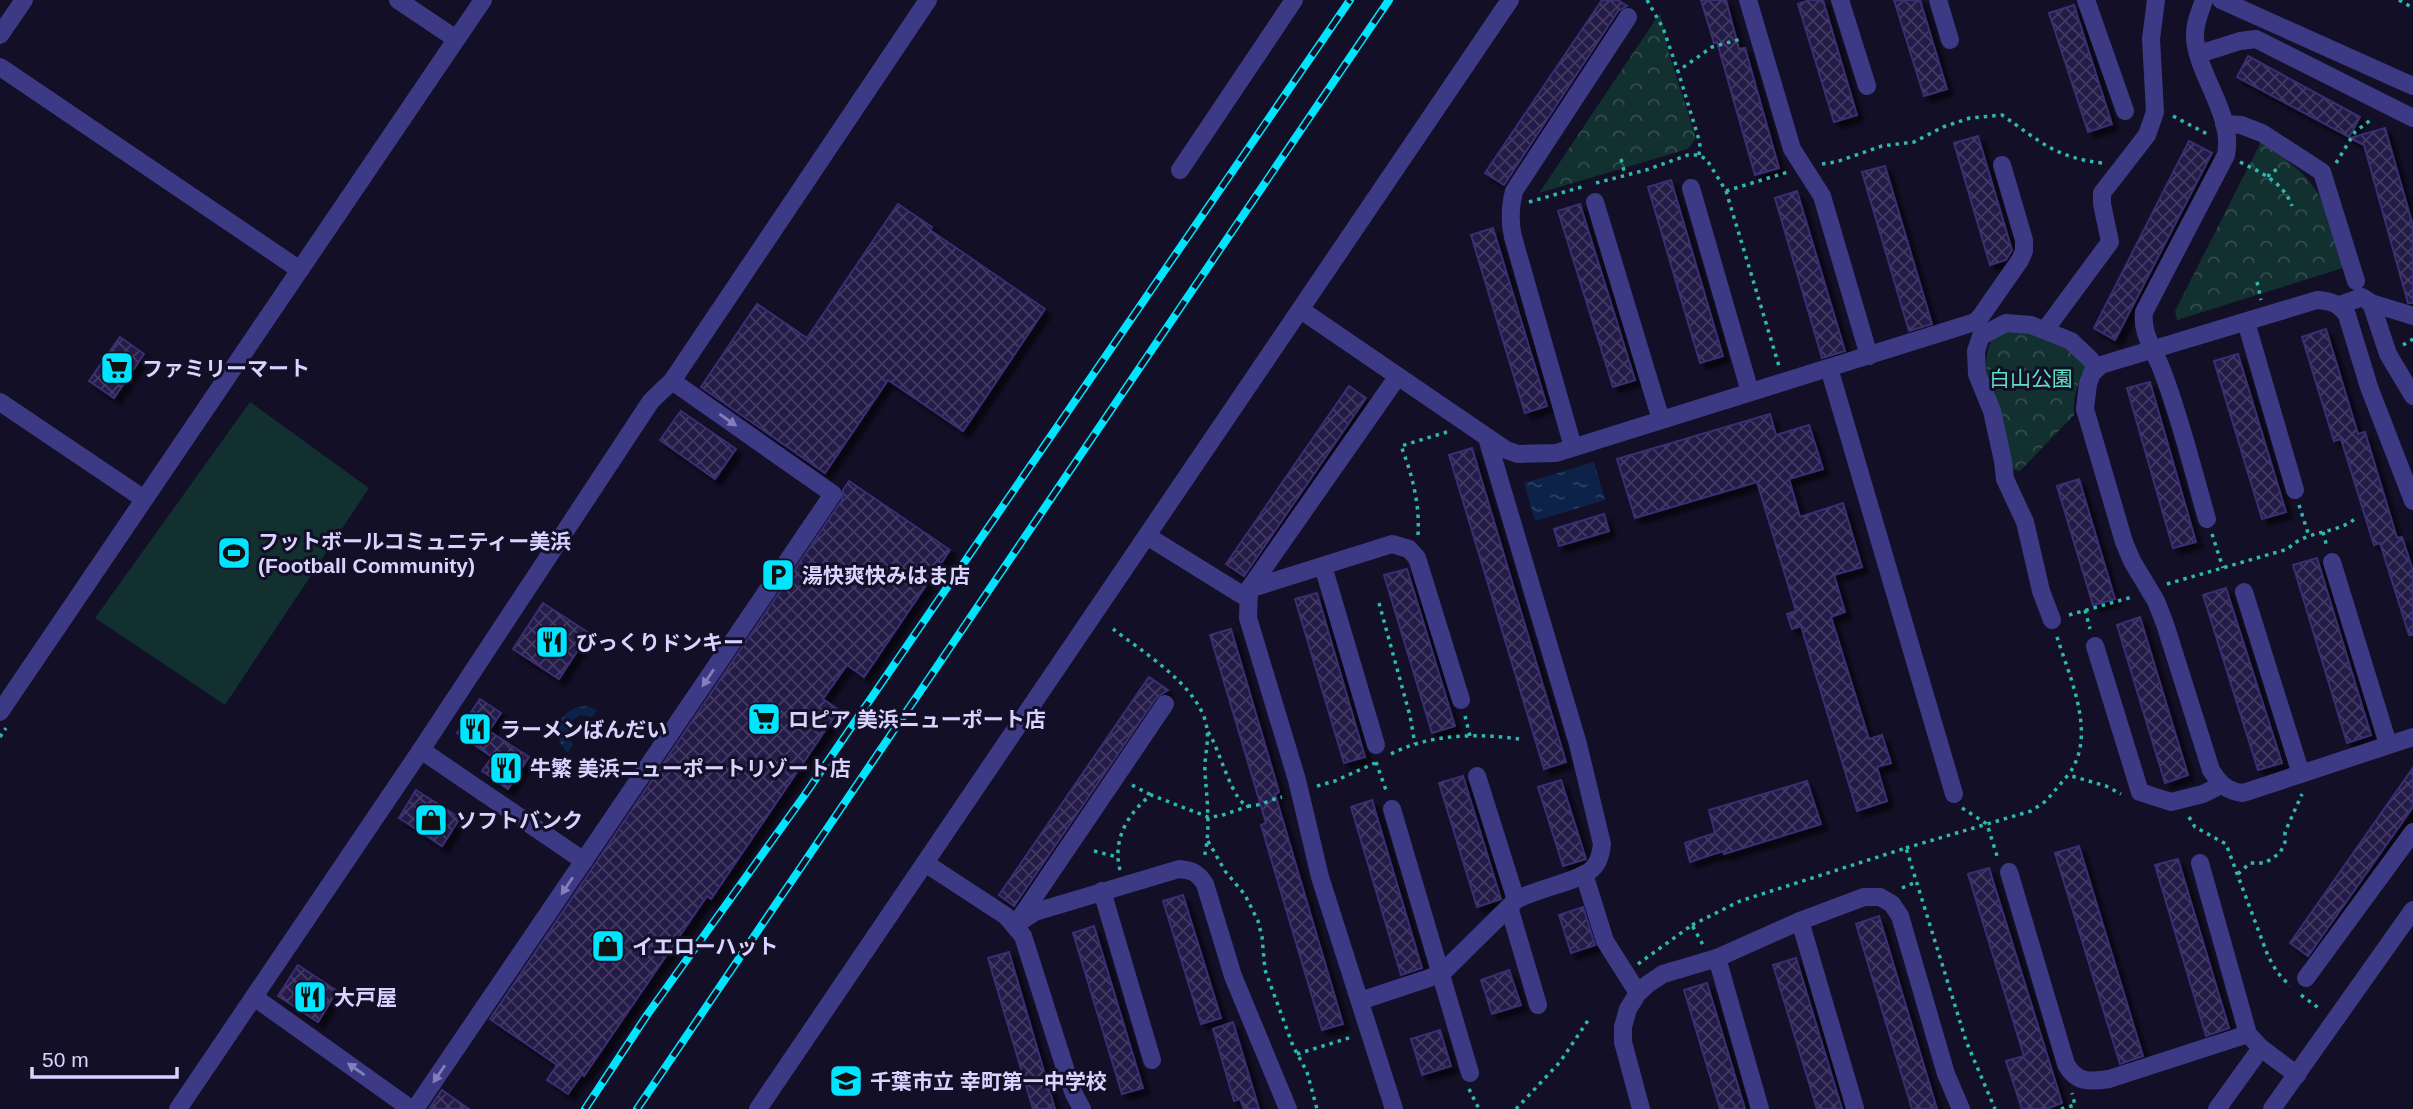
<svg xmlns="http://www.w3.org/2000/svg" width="2413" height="1109" font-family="Arial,'Noto Sans JP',sans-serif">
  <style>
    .grass { fill: #12302f }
    .park { fill: url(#park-crowns) }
    .water { fill: url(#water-ripples) }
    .building { fill: url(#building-cross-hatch); stroke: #3b2d73; stroke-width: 2; filter: url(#shadow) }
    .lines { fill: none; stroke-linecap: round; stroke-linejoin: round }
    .path { stroke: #2fb8b0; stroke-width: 3.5; stroke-dasharray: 3.5 5; stroke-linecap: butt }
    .minor { stroke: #3d3a85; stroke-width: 18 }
    .rail-casing { stroke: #00e5ff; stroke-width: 8 }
    .rail { stroke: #130f26; stroke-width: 5; stroke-dasharray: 16; stroke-linecap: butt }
    .oneway { fill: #837fbc }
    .labels { text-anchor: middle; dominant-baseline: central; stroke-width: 6; stroke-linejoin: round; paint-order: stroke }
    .poi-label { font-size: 21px; font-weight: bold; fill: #d9d4ff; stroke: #130f26; text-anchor: start }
    .park-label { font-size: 21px; fill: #5fe0c0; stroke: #130f26 }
  </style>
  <defs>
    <pattern id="park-crowns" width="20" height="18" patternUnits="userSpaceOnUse" patternTransform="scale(1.75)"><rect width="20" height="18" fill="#12302f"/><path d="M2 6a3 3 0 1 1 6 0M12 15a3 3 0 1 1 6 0" fill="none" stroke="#344d4e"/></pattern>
    <pattern id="water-ripples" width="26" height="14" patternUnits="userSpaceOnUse" patternTransform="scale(1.75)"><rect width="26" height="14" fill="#0c2248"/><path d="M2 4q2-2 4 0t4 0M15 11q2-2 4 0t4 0" fill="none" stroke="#2f4163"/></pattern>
    <pattern id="building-cross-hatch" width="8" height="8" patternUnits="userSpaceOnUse" patternTransform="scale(1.75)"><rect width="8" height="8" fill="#241b47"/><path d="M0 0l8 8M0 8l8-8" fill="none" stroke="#433b63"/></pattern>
    <filter id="shadow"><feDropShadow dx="6" dy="6" stdDeviation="2" flood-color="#0009"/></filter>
  </defs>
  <rect width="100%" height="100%" fill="#130f26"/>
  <!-- grass -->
  <polygon class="grass" points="250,402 369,488 225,705 95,618"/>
  <!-- park -->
  <g class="park">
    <polygon points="1660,13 1670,57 1696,138 1688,149 1539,193"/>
    <path d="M2261 142C2279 155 2299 167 2312 185 2330 208 2337 240 2346 267L2177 320 2175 311Z"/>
    <path d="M2020 327C2040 336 2084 346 2087 370 2076 385 2073 396 2074 415L2020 471 2011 469C2002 440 1968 354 1999 332 2004 329 2014 328 2020 327Z"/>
  </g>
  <!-- water -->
  <g class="water">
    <polygon points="1594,462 1605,500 1535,521 1524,483"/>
    <path d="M578 707 586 706 597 710 592 717 580 715 570 722 568 736 573 744 568 753C551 737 556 714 578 707Z"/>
  </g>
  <!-- building -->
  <g class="building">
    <polygon points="1602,0 1618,0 1627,6 1618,11 1504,185 1485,173"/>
    <polygon points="1701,0 1726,0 1739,49 1745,48 1779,168 1755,175 1717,42 1714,43"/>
    <polygon points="1810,0 1823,0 1857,115 1834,122 1798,4"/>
    <polygon points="1894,0 1920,0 1947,89 1924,96"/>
    <polygon points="2074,5 2112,124 2088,132 2049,13"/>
    <polygon points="2248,56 2360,117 2349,137 2237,77"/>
    <polygon points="2385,128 2413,226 2413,303 2408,303 2364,145 2350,138"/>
    <polygon points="1978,136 2012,250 2006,260 1990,265 1954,143"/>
    <polygon points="2189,141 2212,153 2115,340 2094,328"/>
    <polygon points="1885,166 1932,324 1909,331 1862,172"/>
    <polygon points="1671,180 1723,356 1700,363 1648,187"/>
    <polygon points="1797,191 1845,351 1822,358 1775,198"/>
    <polygon points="898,204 932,227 930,230 1045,309 963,431 888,380 825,473 701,387 757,304 807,338"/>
    <polygon points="1580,204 1635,380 1613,387 1558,211"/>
    <polygon points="1493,228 1547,406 1525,413 1471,235"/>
    <polygon points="2326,329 2358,434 2365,432 2397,538 2402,537 2413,571 2413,635 2409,635 2380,543 2374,545 2341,439 2334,441 2302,337"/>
    <polygon points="120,337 144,354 114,398 89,381"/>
    <polygon points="2238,354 2286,512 2262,519 2214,361"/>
    <polygon points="2150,382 2196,542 2173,548 2127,388"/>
    <polygon points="1349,386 1366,398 1244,576 1226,564"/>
    <polygon points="681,411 736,449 715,479 660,440"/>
    <polygon points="1770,414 1776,435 1809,425 1823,469 1789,479 1800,517 1843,503 1862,567 1834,575 1845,612 1831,617 1869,739 1882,735 1891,763 1877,767 1887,801 1857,811 1801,626 1792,629 1787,614 1796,611 1757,482 1635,518 1617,459"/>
    <polygon points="1472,448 1566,762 1544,769 1449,455"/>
    <polygon points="2079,479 2115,599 2093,605 2057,486"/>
    <polygon points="849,481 950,550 864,677 847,665 823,699 839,710 711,899 707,896 584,1076 582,1074 568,1094 547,1080 557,1065 490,1019 842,500 843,490"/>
    <polygon points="1604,514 1609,531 1559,546 1554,529"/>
    <polygon points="2317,558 2371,735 2347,743 2293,565"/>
    <polygon points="1407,569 1455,726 1432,733 1384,575"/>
    <polygon points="2226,588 2282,763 2258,770 2203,595"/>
    <polygon points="1317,593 1365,757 1344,763 1295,599"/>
    <polygon points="543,603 589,633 559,679 513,649"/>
    <polygon points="2140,617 2188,775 2165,783 2117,625"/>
    <polygon points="1231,629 1279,792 1275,794 1343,1024 1322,1030 1261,825 1266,823 1210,635"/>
    <polygon points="1149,677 1168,690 1156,698 1014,906 999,895"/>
    <polygon points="480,699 501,713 489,731 529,757 508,789 482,771 492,757 457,733"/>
    <polygon points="2413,768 2413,807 2308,956 2290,943"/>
    <polygon points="1463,776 1501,899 1477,907 1439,783"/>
    <polygon points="1561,780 1586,859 1563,866 1538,787"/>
    <polygon points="1807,781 1821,824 1724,854 1723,851 1690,862 1685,843 1715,833 1709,810"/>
    <polygon points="416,790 460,818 442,846 399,818"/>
    <polygon points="1372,800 1422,968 1401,975 1351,807"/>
    <polygon points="2079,846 2143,1056 2120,1064 2055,853"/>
    <polygon points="2178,859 2229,1028 2206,1036 2155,865"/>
    <polygon points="1989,868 2062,1103 2046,1109 2022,1109 2006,1061 2024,1056 1968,874"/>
    <polygon points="1183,895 1221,1018 1201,1024 1163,901"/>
    <polygon points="1583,907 1595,945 1571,953 1559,915"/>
    <polygon points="1879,916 1937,1109 1912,1109 1856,924"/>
    <polygon points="1094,926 1143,1088 1122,1094 1073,933"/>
    <polygon points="1009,952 1055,1109 1033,1109 988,958"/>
    <polygon points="1796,958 1842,1109 1817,1109 1773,965"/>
    <polygon points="298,965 337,991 318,1022 278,996"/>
    <polygon points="1509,970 1521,1005 1492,1014 1481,980"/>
    <polygon points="1707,983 1745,1109 1720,1109 1684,990"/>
    <polygon points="1233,1022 1259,1109 1244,1109 1240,1099 1234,1101 1213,1029"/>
    <polygon points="1440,1030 1451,1066 1422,1075 1411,1039"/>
    <polygon points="442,1090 469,1109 429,1109"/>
  </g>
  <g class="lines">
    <!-- path -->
    <g class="path">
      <polyline points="1647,0 1663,28 1678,71"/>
      <polyline points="2399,0 2413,8"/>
      <polyline points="2173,116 2209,135"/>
      <polyline points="1699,155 1700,143 1678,71 1712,47 1741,39"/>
      <polyline points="1621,159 1625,175"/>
      <path d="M2240 162C2262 173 2283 182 2292 206"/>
      <polyline points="2336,163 2355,132 2373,118"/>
      <path d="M1822 164 1836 162 1882 146 1914 142 1943 127 1970 118 2002 115C2040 141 2055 158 2103 163"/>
      <polyline points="2268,177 2270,173 2280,168"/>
      <polyline points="1596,183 1646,170 1688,155 1699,155 1707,160 1726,191 1779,366"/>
      <polyline points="1726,191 1788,172"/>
      <polyline points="1529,202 1585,186"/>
      <polyline points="2257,282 2261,300"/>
      <polyline points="2403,345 2413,339"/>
      <polyline points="2299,505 2309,536"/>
      <polyline points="2323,532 2327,547"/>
      <polyline points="2212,534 2223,568"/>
      <path d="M1418 535C1420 504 1412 474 1401 446L1447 432"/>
      <path d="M2167 584 2288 549C2306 529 2338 535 2357 517"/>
      <polyline points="1379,603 1410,716 1415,744"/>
      <polyline points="2085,610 2090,629"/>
      <polyline points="2069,615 2132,597"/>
      <path d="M1113 629C1143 652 1202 688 1207 729 1209 743 1204 758 1205 772 1207 801 1211 830 1204 858"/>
      <path d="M2057 637C2070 679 2098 736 2068 775"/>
      <polyline points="1465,716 1470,736"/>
      <path d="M1208 732C1219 746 1233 807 1250 806 1260 806 1272 799 1282 797"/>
      <polyline points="0,737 6,728"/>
      <path d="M1391 754C1429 734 1477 733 1519 739"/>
      <polyline points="1376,762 1387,793"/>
      <polyline points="1132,785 1151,795"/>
      <polyline points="1317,786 1335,781 1375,763"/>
      <polyline points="1962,808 1987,824 1998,859"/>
      <polyline points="2189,817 2195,827 2226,844 2268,956 2277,972 2290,986"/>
      <polyline points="1208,841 1225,871 1245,895 1258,921 1262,937 1265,970 1293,1046 1307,1072 1317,1109"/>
      <polyline points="1906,848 2031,811 2046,801 2068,775 2106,786 2121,794"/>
      <polyline points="1094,851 1117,857"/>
      <path d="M1120 870C1112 840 1128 813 1151 795L1208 817 1220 816 1249 806"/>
      <polyline points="2238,874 2250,863 2265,863 2280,853 2285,842 2285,832 2302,794"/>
      <polyline points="1902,888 1916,882"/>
      <polyline points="1692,925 1740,901 1906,848 1966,1041 1995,1109"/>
      <polyline points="1638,964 1692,925 1703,945"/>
      <polyline points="2301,995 2320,1009"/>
      <polyline points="1297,1054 1352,1037"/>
      <polyline points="1469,1089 1479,1109"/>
      <polyline points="1516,1109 1560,1062 1589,1019"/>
      <polyline points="2061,1109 2075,1105 2072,1093"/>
    </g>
    <!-- minor -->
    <g class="minor">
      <polyline points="398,0 456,39"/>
      <polyline points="1748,0 1792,149 1822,196 1869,356"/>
      <polyline points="1840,0 1867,86"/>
      <polyline points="1938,0 1950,40"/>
      <polyline points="2086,0 2125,111"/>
      <path d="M2204 0C2200 12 2194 24 2195 38 2198 77 2234 115 2226 155L2144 312C2141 335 2156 352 2163 373 2181 420 2193 471 2207 519"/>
      <polyline points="2221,0 2413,86"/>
      <polyline points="0,35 24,0"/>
      <polyline points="2199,54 2240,41 2256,39 2413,118"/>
      <polyline points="0,67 300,270"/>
      <polyline points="2224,124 2241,125 2262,133 2322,172 2356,281"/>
      <polyline points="1180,170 1294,0"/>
      <polyline points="1691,188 1750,392"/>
      <polyline points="1595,202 1661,420"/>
      <polyline points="2371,303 2413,316"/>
      <polyline points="2340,305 2362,297 2371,303 2388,354 2413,396"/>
      <polyline points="1301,310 1506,450 1518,454 1556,453 1975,322 1981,316 2020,260 2024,251 2024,240 2002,165"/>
      <polyline points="2246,322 2295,490"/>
      <polyline points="2045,330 2110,242 2102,204 2102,193 2147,135 2155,112 2151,39 2156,0"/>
      <polyline points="1829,368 1954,794"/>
      <polyline points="0,402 144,499"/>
      <path d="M1573 447 1513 237C1509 220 1510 207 1514 191L1628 17"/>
      <path d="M2413 501 2369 387 2347 315C2338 303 2331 301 2317 300L2101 365 2092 373 2088 384 2085 409 2124 542 2132 561 2156 601 2165 624 2211 770C2220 784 2226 791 2243 793L2413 737"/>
      <polyline points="1147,536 1247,598"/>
      <polyline points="2332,562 2388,744"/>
      <polyline points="1323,566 1376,745"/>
      <polyline points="1249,589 1392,544 1409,549 1417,558 1461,700"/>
      <polyline points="2244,592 2301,774"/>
      <polyline points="2052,620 2041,591 2025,522 2005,479 2003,461 1992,411 1977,374 1976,351 1981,336 2006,323 2031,325 2071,341 2091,360"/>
      <polyline points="2095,646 2140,792 2171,802 2203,794 2221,785"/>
      <polyline points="0,712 483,0"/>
      <polyline points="421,750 584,861"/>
      <polyline points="1477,776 1516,900"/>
      <polyline points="1392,809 1470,1073"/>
      <polyline points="925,863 1006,916 1023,936 1065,1068 1074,1094 1082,1109"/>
      <polyline points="2200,863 2248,1034 2261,1048 2297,1075"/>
      <path d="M2009 872 2066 1064C2076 1083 2090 1082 2109 1079L2248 1034"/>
      <polyline points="1584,874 1605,941 1638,993"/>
      <polyline points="1102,891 1152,1060"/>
      <polyline points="1509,907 1538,1005"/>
      <polyline points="1018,921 1165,704"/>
      <polyline points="1800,921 1855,1108"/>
      <path d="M1015 925 1035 912 1179 869C1192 870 1198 873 1205 884L1233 976 1288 1109"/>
      <polyline points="1717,958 1760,1109"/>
      <polyline points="2306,978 2413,832"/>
      <polyline points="254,997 411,1109"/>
      <path d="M1360 1001 1441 974 1516 900C1535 889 1580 881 1592 869 1599 863 1601 853 1602 844L1578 744 1487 438"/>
      <polyline points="178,1109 421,750 651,401 672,381 928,0"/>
      <polyline points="415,1109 833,494 672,381"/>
      <polyline points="758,1109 1510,0"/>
      <polyline points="1394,1109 1320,877 1297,780 1248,618 1249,589 1398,376"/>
      <polyline points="1641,1109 1623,1042 1623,1027 1628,1009 1638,993 1648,984 1663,974 1717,958 1800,921 1864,897 1880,897 1892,904 1900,916 1946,1074 1961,1109"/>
      <polyline points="2217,1109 2261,1048"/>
      <polyline points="2272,1109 2413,910"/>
    </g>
    <defs>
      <g id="rail">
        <polyline points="585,1109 647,1015 804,796 1350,0"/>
        <polyline points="637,1109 1389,0"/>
      </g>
    </defs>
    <!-- rail casing -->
    <use href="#rail" class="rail-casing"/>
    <!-- rail -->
    <use href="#rail" class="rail"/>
  </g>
  <!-- one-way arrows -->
  <defs><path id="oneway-solid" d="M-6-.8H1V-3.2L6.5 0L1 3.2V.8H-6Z" transform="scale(1.75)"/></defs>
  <g class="oneway">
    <use href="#oneway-solid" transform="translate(728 420) rotate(35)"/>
    <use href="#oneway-solid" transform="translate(708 678) rotate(124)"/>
    <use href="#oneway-solid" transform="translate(567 886) rotate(124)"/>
    <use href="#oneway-solid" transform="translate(356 1069) rotate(-145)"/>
    <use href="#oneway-solid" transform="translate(439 1074) rotate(124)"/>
  </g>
  <!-- icons -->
  <defs>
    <symbol id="supermarket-square" viewBox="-11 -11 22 22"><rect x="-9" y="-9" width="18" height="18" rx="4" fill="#00e5ff" stroke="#130f26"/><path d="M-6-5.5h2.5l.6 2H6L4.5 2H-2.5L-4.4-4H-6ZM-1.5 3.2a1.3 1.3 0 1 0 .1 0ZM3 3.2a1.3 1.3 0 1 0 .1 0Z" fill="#111"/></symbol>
    <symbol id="stadium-square" viewBox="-11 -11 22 22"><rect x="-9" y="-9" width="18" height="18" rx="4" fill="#00e5ff" stroke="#130f26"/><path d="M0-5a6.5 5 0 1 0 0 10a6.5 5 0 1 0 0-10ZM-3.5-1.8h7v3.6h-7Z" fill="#111"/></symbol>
    <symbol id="parking-square" viewBox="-11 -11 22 22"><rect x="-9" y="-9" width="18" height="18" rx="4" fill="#00e5ff" stroke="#130f26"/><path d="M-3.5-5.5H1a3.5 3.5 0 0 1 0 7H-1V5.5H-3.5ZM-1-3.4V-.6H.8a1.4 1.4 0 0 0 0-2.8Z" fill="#111"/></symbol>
    <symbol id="restaurant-square" viewBox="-11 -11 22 22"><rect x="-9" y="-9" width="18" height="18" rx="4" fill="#00e5ff" stroke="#130f26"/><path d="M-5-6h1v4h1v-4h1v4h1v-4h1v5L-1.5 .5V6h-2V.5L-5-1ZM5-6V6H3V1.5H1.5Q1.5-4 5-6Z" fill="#111"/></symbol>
    <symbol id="shop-square" viewBox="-11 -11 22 22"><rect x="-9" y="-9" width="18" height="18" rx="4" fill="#00e5ff" stroke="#130f26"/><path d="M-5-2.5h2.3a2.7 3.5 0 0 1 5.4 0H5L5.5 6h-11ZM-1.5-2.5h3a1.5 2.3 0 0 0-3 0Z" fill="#111"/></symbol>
    <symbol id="school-square" viewBox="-11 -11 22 22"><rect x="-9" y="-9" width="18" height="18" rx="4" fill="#00e5ff" stroke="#130f26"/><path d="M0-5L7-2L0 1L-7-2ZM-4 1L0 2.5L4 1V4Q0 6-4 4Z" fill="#111"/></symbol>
  </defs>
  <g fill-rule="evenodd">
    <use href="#supermarket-square" x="98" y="349" width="38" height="38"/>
    <use href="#stadium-square" x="215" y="534" width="38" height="38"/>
    <use href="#parking-square" x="759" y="556" width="38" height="38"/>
    <use href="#restaurant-square" x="533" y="623" width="38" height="38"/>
    <use href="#supermarket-square" x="745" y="700" width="38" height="38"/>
    <use href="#restaurant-square" x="456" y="710" width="38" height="38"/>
    <use href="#restaurant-square" x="487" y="749" width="38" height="38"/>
    <use href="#shop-square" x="412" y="801" width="38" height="38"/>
    <use href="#shop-square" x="589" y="927" width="38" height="38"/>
    <use href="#restaurant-square" x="291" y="978" width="38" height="38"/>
    <use href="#school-square" x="827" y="1062" width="38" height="38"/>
  </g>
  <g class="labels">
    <!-- poi labels -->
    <g class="poi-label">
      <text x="142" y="368">ファミリーマート</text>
      <text x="258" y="541">フットボールコミュニティー美浜<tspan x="258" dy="24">(Football Community)</tspan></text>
      <text x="802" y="575">湯快爽快みはま店</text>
      <text x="576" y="642">びっくりドンキー</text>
      <text x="788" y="719">ロピア 美浜ニューポート店</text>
      <text x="500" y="729">ラーメンばんだい</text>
      <text x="530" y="768">牛繁 美浜ニューポートリゾート店</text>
      <text x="456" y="820">ソフトバンク</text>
      <text x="632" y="946">イエローハット</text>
      <text x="334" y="997">大戸屋</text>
      <text x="870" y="1081">千葉市立 幸町第一中学校</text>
    </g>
    <!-- park labels -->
    <g class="park-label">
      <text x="2031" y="378">白山公園</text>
    </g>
  </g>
  <!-- scale -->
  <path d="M32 1067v10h145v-10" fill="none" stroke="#d9d4ff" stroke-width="3.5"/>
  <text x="42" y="1067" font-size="21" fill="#d9d4ff" stroke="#130f26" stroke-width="5" paint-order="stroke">50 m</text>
</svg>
